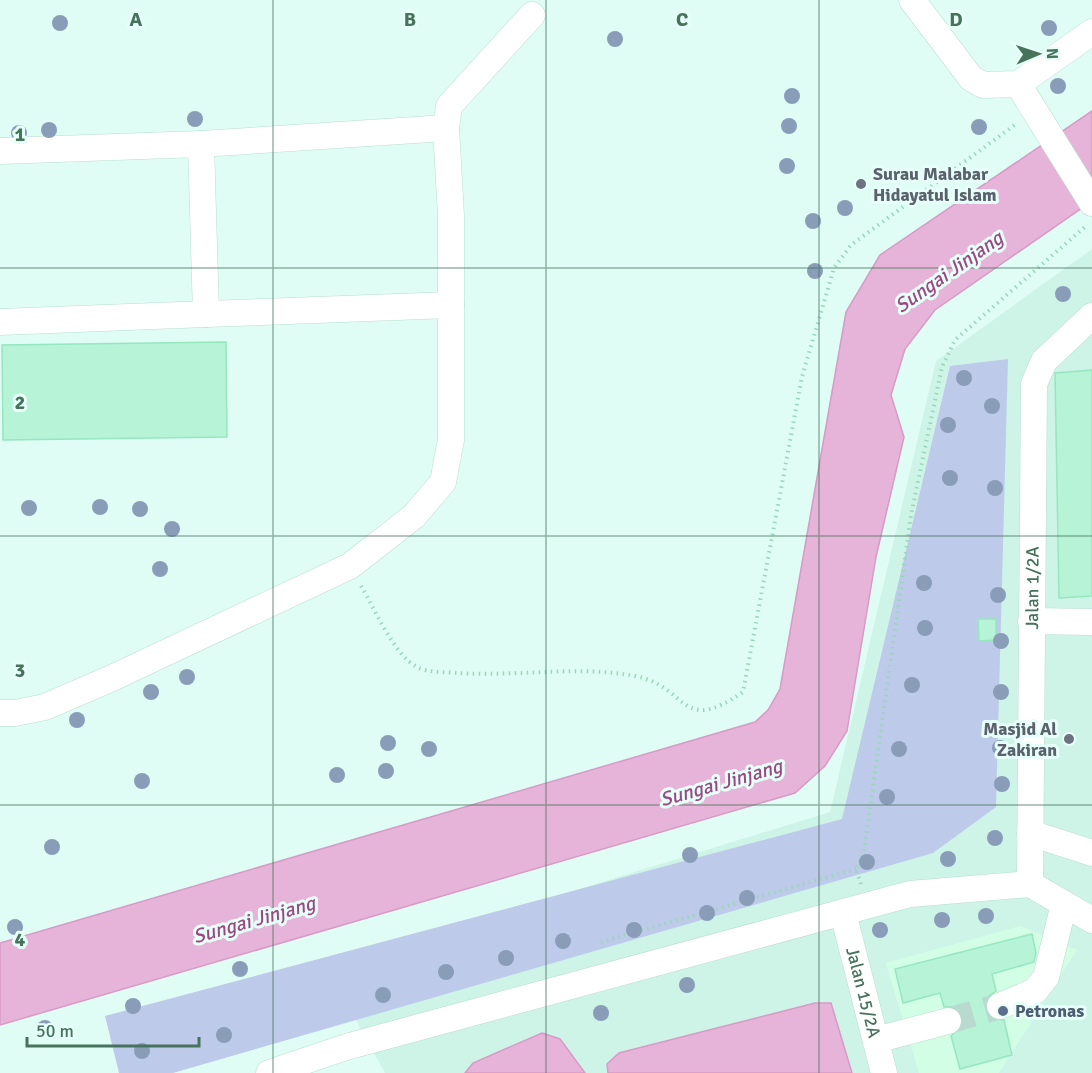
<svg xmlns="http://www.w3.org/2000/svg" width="1092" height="1073" font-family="Signika,sans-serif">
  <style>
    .residential { fill: #cef4e8 }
    .commercial { fill: #d2fee5 }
    .green { fill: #becaea }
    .water { fill: #e6b4d8; stroke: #d89ac6; stroke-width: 1.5 }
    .building { fill: #b6f3d7; stroke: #96e6c0; stroke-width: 1.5 }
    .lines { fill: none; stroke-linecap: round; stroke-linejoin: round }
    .minor-tunnel { stroke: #b9dacf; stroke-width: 26; stroke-dasharray: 26 13; stroke-linecap: butt }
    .minor-casing { stroke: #b9decf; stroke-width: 27 }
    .path { stroke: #9ad7ba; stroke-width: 4; stroke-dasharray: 1.5 4.5; stroke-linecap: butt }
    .minor { stroke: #fff; stroke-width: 26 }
    .tree { fill: #899db8 }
    .grid { fill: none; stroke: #47735d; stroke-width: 1.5; stroke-opacity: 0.55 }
    .worship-dot { fill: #6b7280; stroke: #e6fff9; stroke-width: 2 }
    .service-dot { fill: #5c6f8a; stroke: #e6fff9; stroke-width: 2 }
    .labels { text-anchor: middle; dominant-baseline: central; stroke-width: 6; stroke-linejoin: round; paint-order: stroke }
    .worship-label { font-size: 18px; font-weight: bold; fill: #5b616d; stroke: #e6fff9; text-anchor: start }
    .street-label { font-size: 18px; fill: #47735d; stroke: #e6fff9 }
    .service-label { font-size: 18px; font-weight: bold; fill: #4e5e75; stroke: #e6fff9; text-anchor: start }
    .water-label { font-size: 20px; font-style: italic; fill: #9d4883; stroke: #e6fff9 }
    .grid-label { font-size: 20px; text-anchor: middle; font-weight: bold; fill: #47735d; stroke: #e6fff9; stroke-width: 6; stroke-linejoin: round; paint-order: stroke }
  </style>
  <rect width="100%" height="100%" fill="#dffdf5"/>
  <!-- residential -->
  <polygon class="residential" points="1092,249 1092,1073 385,1073 326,967 830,812 936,361"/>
  <!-- commercial -->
  <polygon class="commercial" points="1020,926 1077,950 999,1073 919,1073 886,963"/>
  <!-- green -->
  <polygon class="green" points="1008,359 996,807 933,853 173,1073 119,1073 105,1016 842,819 950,366"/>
  <!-- water -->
  <g class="water">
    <polygon points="1092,111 1092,201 935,310 905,349 891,395 904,437 876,557 847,731 825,766 795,793 0,1025 0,943 755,722 768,710 780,689 846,312 880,255"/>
    <polygon points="815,1003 831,1003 852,1073 608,1073 607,1064 619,1053"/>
    <polygon points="542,1033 560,1039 585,1073 465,1073 473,1063"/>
  </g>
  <!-- building -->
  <g class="building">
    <polygon points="226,342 227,437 3,440 2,345"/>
    <polygon points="1092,370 1092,596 1059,598 1055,373"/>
    <polygon points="978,619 996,619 996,640 979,641"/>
    <polygon points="1032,934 1036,953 1034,962 992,974 996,991 988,997 985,1004 991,1018 1004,1020 1012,1055 960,1069 951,1036 962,1025 959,1011 952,1007 944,1007 940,993 903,1003 895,969"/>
  </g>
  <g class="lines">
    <!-- minor-tunnel -->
    <polyline class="minor-tunnel" points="948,1021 1000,1006"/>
    <defs>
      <g id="minor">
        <polyline points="912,0 971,78 983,85 1018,84 1092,32"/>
        <polyline points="1018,84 1092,203"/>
        <polyline points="201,144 446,128"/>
        <polyline points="0,151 201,144 206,314 0,322"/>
        <polyline points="206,314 451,305"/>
        <polyline points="1031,621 1092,622"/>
        <polyline points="0,713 15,713 45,707 112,678 350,566 414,516 443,482 451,440 451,216 446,128 449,106 532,15"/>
        <polyline points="1030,833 1092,853"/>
        <path id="s1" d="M1030 884 1034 384 1044 361 1092 316"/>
        <polyline points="1030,884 1092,920"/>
        <path id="s2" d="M843 913 884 1073"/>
        <polyline points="1000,1006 1035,991 1046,977 1064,904"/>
        <polyline points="876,1040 948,1021"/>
        <polyline points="269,1073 346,1047 910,894 1030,884"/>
      </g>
    </defs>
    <!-- minor casing -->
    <use href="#minor" class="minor-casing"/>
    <!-- path -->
    <g class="path">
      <path d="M361 586C375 609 394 655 417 667 428 673 446 672 458 673 516 677 578 665 635 676 690 687 679 736 743 692L802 377 834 268 851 245 1016 124"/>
      <polyline points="861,884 856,869 864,852 911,515 942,367 955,340 1086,226"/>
      <polyline points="601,942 856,869"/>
    </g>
    <!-- minor -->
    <use href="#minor" class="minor"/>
  </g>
  <!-- trees -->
  <g class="tree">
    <circle cx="60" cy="23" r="8"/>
    <circle cx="1049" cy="28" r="8"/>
    <circle cx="615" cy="39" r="8"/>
    <circle cx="1058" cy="86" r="8"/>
    <circle cx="792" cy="96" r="8"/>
    <circle cx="195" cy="119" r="8"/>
    <circle cx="789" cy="126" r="8"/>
    <circle cx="979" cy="127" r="8"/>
    <circle cx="49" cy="130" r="8"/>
    <circle cx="19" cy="133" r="8"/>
    <circle cx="787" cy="166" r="8"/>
    <circle cx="845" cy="208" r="8"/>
    <circle cx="813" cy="221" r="8"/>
    <circle cx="815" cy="271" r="8"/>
    <circle cx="1063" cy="294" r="8"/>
    <circle cx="964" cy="378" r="8"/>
    <circle cx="992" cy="406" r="8"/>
    <circle cx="948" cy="425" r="8"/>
    <circle cx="950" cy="478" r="8"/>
    <circle cx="995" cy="488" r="8"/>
    <circle cx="100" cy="507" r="8"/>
    <circle cx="29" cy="508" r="8"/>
    <circle cx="140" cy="509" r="8"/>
    <circle cx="172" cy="529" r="8"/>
    <circle cx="160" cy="569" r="8"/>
    <circle cx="924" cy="583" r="8"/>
    <circle cx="998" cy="595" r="8"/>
    <circle cx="925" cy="628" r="8"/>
    <circle cx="1001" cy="641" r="8"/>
    <circle cx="187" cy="677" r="8"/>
    <circle cx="912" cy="685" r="8"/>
    <circle cx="151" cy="692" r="8"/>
    <circle cx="1001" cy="692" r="8"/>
    <circle cx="77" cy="720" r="8"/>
    <circle cx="388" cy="743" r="8"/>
    <circle cx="1000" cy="748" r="8"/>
    <circle cx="429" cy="749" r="8"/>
    <circle cx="899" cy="749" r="8"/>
    <circle cx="386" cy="771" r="8"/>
    <circle cx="337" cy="775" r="8"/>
    <circle cx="142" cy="781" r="8"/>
    <circle cx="1002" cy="784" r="8"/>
    <circle cx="887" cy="797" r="8"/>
    <circle cx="995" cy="838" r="8"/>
    <circle cx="52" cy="847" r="8"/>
    <circle cx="690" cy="855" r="8"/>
    <circle cx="948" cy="859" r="8"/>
    <circle cx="867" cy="862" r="8"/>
    <circle cx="747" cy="898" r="8"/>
    <circle cx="707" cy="913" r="8"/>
    <circle cx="986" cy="916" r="8"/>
    <circle cx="942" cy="920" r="8"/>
    <circle cx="15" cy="927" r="8"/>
    <circle cx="634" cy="930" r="8"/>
    <circle cx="880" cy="930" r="8"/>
    <circle cx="563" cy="941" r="8"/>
    <circle cx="506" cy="958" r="8"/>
    <circle cx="240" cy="969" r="8"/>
    <circle cx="446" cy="972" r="8"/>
    <circle cx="687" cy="985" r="8"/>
    <circle cx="383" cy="995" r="8"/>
    <circle cx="133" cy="1006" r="8"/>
    <circle cx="601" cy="1013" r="8"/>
    <circle cx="45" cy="1028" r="8"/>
    <circle cx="224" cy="1035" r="8"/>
    <circle cx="142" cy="1051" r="8"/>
  </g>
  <!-- grid -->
  <path class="grid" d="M273 0V1073M546 0V1073M819 0V1073M0 268H1092M0 536H1092M0 805H1092"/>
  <!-- markers -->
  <g class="worship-dot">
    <circle cx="861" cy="184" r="6"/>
    <circle cx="1069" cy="739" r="6"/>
  </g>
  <circle class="service-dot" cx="1003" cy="1011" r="6"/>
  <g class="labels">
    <!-- worship labels -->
    <g class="worship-label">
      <text x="873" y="174">Surau Malabar<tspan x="873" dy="21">Hidayatul Islam</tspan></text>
      <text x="1057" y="729" text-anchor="end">Masjid Al<tspan x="1057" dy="21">Zakiran</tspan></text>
    </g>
    <!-- street labels -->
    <g class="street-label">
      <text stroke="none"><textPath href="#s1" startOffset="296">Jalan 1/2A</textPath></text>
      <text stroke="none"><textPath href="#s2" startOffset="82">Jalan 15/2A</textPath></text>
    </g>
    <!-- service labels -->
    <g class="service-label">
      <text x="1015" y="1011">Petronas</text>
    </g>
    <!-- water labels -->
    <g class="water-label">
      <text transform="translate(949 272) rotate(-35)">Sungai Jinjang</text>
      <text transform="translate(721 783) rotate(-16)">Sungai Jinjang</text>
      <text transform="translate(254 920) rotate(-16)">Sungai Jinjang</text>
    </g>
  </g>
  <g class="grid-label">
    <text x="136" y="26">A</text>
    <text x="410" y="26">B</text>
    <text x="682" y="26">C</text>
    <text x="956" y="26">D</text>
    <text x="20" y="141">1</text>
    <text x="20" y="409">2</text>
    <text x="20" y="677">3</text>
    <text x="20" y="946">4</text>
  </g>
  <!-- north arrow -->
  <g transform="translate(1038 54) rotate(88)" stroke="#e6fff9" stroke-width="4.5" paint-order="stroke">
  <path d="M0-4.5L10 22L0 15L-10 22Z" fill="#47735d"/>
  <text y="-9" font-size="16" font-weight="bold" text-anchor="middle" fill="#47735d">N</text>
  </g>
  <!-- scale -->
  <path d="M27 1037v9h172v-9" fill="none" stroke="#47735d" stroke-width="3"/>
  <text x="36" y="1037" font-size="18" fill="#47735d" stroke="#e6fff9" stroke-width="4.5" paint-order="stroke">50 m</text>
</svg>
